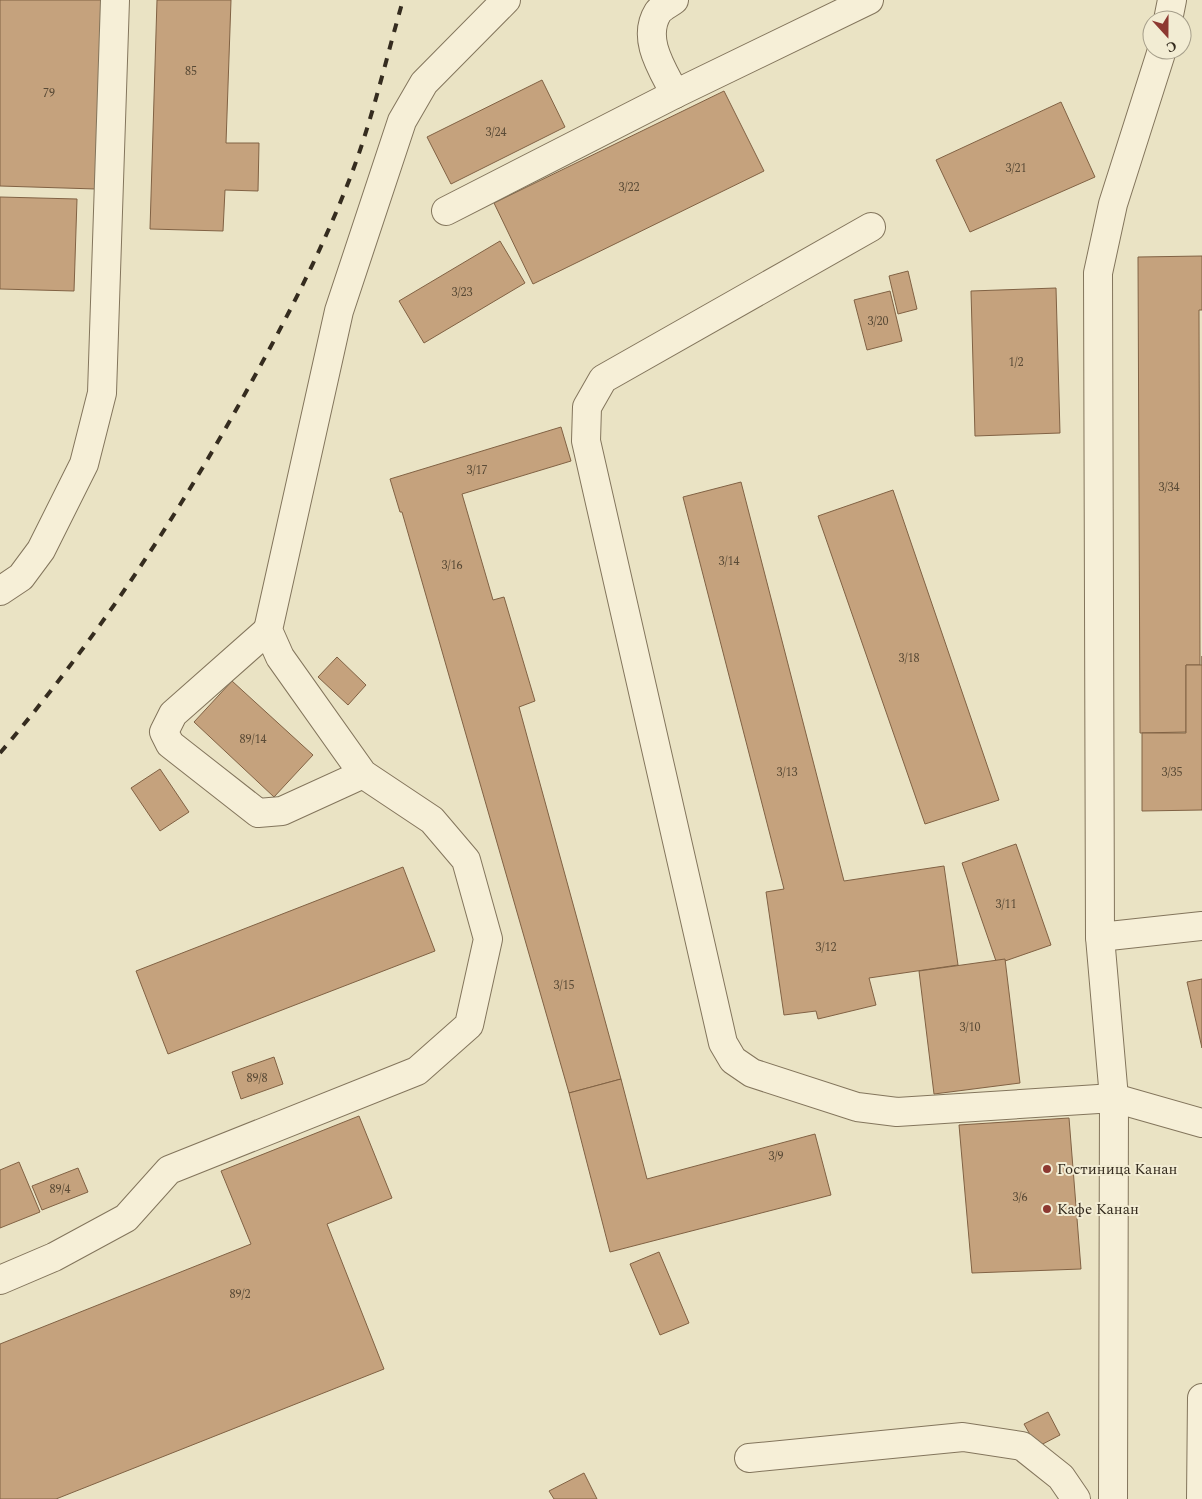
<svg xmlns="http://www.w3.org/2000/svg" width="1202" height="1499" font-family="Spectral,serif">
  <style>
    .building { fill: #c5a27d; stroke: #816244 }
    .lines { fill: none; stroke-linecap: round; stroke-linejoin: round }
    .minor-casing { stroke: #83755c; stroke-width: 30 }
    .minor { stroke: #f6efd7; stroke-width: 28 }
    .rail { stroke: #352c1f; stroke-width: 4; stroke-dasharray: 9 9; stroke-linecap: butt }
    .poi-dot { fill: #8d3931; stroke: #f2ecd3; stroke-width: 2 }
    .labels { text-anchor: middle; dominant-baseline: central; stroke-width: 4; stroke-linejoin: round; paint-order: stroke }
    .number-label { font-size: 12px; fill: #594a36 }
    .poi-label { font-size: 15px; fill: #352c1f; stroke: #f2ecd3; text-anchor: start }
  </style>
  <rect width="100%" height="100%" fill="#eae3c4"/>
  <!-- building -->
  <g class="building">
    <polygon points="0,0 101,0 96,189 0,186"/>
    <polygon points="157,0 231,0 226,143 259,143 258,191 225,190 223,231 150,229"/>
    <polygon points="542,80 565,127 451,184 427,137"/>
    <polygon points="724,91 764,171 533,284 494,203"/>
    <polygon points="1061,102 1095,177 970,232 936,160"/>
    <polygon points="0,197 77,199 74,291 0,289"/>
    <polygon points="500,241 525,283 424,343 399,301"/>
    <polygon points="1202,256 1202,310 1199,310 1200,665 1186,665 1186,732 1140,733 1138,257"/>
    <polygon points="908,271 917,309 898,314 889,276"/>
    <polygon points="1056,288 1060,433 975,436 971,291"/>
    <polygon points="890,291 902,341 867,350 854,300"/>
    <polygon points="561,427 571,461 462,494 493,600 504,597 535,701 519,707 621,1079 569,1093 402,512 400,512 390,479"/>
    <polygon points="741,482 844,881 944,866 958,965 869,978 876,1005 818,1019 816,1011 784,1015 766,892 784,889 683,497"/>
    <polygon points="893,490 999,800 925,824 818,516"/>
    <polygon points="1202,656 1202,810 1142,811 1142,733 1186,733 1186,665 1202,665"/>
    <polygon points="337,657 366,685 348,705 318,677"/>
    <polygon points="232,681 313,755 274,797 194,722"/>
    <polygon points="160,769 189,812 160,831 131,788"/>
    <polygon points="1016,844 1051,945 1005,961 996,961 962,863"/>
    <polygon points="403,867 435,951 168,1054 136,971"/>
    <polygon points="1005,959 1020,1083 934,1094 919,971"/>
    <polygon points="1202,979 1202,1048 1187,982"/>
    <polygon points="274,1057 283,1084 241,1099 232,1072"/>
    <polygon points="621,1079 647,1179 815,1134 831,1195 610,1252 569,1093"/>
    <polygon points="359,1116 392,1198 327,1224 384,1369 56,1499 0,1499 0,1344 251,1244 221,1171"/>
    <polygon points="1069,1118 1081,1269 972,1273 959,1125"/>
    <polygon points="19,1162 40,1212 0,1228 0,1170"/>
    <polygon points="78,1168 88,1192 42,1210 32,1186"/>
    <polygon points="659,1252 689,1323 660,1335 630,1264"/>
    <polygon points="1048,1412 1060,1435 1037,1447 1024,1424"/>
    <polygon points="584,1473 597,1499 554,1499 549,1491"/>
  </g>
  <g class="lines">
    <defs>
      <g id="minor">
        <path d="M674 0C669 4 662 7 658 12 641 39 663 70 675 94"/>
        <polyline points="1168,20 1172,0"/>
        <polyline points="446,211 675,94 869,0"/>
        <polyline points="871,227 603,379 587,407 586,441 723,1043 733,1060 752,1073 857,1107 897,1112 1114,1098 1202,1123"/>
        <polyline points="0,591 21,577 41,550 84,464 102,393 115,0"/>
        <polyline points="268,630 173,714 164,732 170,744 258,813 282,811 363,774"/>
        <polyline points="1100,937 1202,926"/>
        <polyline points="0,1280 54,1257 126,1218 169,1170 417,1071 469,1025 488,939 466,860 432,820 363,774 280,657 268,630 339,311 402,121 424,83 506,0"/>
        <polyline points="749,1458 963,1437 1022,1446 1061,1477 1076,1499"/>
        <polyline points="1113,1499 1114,1098 1100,937 1098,273 1113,204 1162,50"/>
        <polyline points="1201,1499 1202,1398"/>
      </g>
    </defs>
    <!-- minor casing -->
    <use href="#minor" class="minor-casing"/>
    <!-- minor -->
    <use href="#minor" class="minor"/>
    <!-- rail -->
    <path class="rail" d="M0 753C98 638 180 513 252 381 288 316 323 248 350 178 372 121 386 59 403 0"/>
  </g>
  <!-- markers -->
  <g class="poi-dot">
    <circle cx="1047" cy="1169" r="5"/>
    <circle cx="1047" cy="1209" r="5"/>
  </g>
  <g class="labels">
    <!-- number labels -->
    <g class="number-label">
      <text x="191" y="71">85</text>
      <text x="49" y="93">79</text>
      <text x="496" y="132">3/24</text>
      <text x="1016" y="168">3/21</text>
      <text x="629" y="187">3/22</text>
      <text x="462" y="292">3/23</text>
      <text x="878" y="321">3/20</text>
      <text x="1016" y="362">1/2</text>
      <text x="477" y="470">3/17</text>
      <text x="1169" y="487">3/34</text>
      <text x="729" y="561">3/14</text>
      <text x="452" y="565">3/16</text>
      <text x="909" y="658">3/18</text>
      <text x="253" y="739">89/14</text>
      <text x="787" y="772">3/13</text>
      <text x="1172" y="772">3/35</text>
      <text x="1006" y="904">3/11</text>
      <text x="826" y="947">3/12</text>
      <text x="564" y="985">3/15</text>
      <text x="970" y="1027">3/10</text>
      <text x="257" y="1078">89/8</text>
      <text x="776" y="1156">3/9</text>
      <text x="60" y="1189">89/4</text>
      <text x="1020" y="1197">3/6</text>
      <text x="240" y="1294">89/2</text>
    </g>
    <!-- poi labels -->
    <g class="poi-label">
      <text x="1057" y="1169">Гостиница Канан</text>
      <text x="1057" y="1209">Кафе Канан</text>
    </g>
  </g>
  <!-- north arrow -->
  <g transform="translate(1167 35) rotate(159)"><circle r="24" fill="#f2ecd3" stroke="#a69f8b"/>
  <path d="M0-4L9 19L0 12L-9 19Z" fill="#8d3931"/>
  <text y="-8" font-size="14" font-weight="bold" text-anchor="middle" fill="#352c1f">С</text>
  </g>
</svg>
